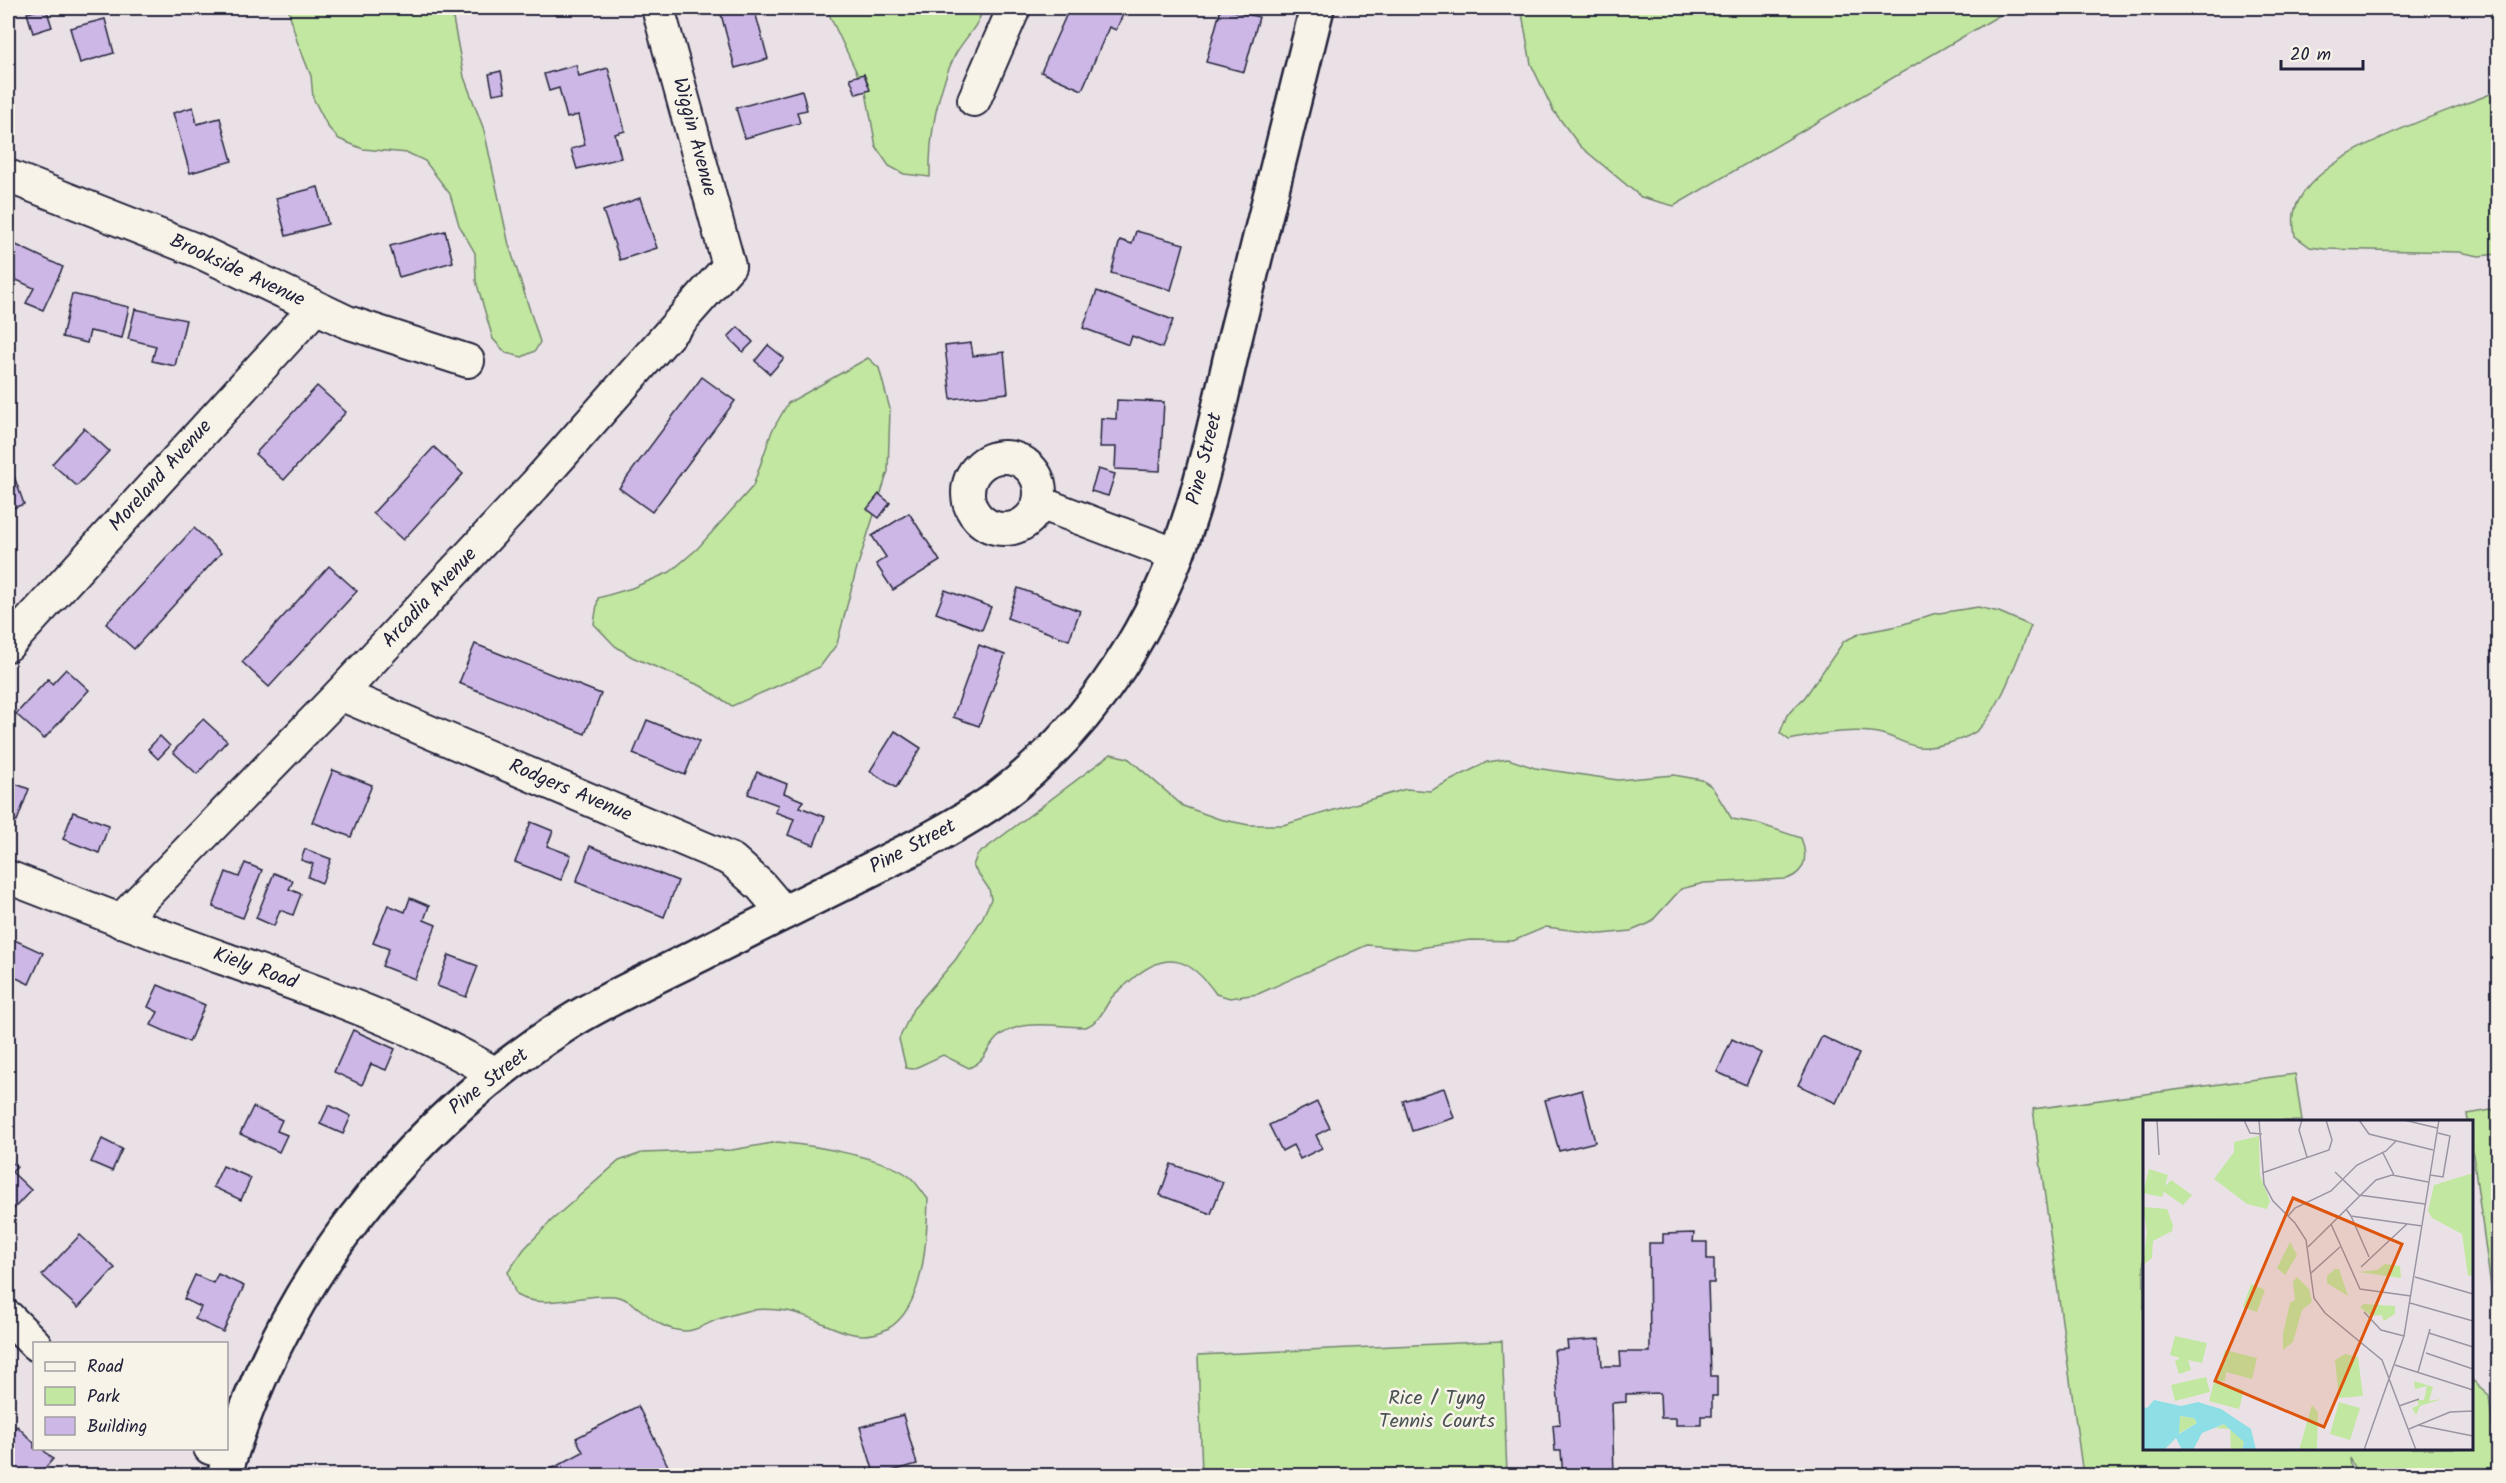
<svg xmlns="http://www.w3.org/2000/svg" width="2506" height="1483" font-family="Kalam,sans-serif">
  <style>
    .green { fill: #c2e7a1; stroke: #72846e; stroke-width: 1.5 }
    .building { fill: #ccb7e6; stroke: #22223b; stroke-width: 1.5 }
    .lines { fill: none; stroke-linecap: round; stroke-linejoin: round }
    .street-casing { stroke: #22223b; stroke-width: 36 }
    .secondary-casing { stroke: #22223b; stroke-width: 38 }
    .street { stroke: #f7f3e8; stroke-width: 32 }
    .secondary { stroke: #f7f3e8; stroke-width: 33 }
    .labels { text-anchor: middle; dominant-baseline: central; stroke-width: 5; stroke-linejoin: round; paint-order: stroke }
    .street-label { font-size: 20px; fill: #22223b; stroke: #f7f3e8 }
    .park-label { font-size: 20px; fill: #4a5354; stroke: #f7f3e8 }
    .inset-road { fill: none; stroke: #9a95a2; stroke-width: 1.5 }
    .view { fill: #de560e; fill-opacity: 0.15; stroke: #de560e; stroke-width: 3 }
    .inset-edge { fill: none; stroke: #22223b; stroke-width: 3 }
  </style>
  <rect width="100%" height="100%" fill="#eae1e7"/>
  <filter id="ink" filterUnits="userSpaceOnUse"><feTurbulence type="fractalNoise" baseFrequency=".0167" numOctaves="2"/><feDisplacementMap in="SourceGraphic" scale="12" xChannelSelector="R" yChannelSelector="G"/><feConvolveMatrix kernelMatrix="1 2 1 2 8 2 1 2 1" color-interpolation-filters="sRGB"/></filter>
  <g filter="url(#ink)">
    <!-- green -->
    <g class="green">
      <polygon points="288,8 451,8 464,77 484,130 509,245 540,342 535,351 522,357 506,353 493,339 476,281 475,253 459,225 450,194 425,161 408,153 363,149 339,139 328,127 313,98 311,76 297,41"/>
      <path d="M826 8H983C979 27 964 38 955 55 937 92 929 136 930 177L904 174 889 166 876 147 866 92Z"/>
      <polygon points="1521,8 2012,8 1674,206 1641,197 1580,146 1553,110 1531,64"/>
      <path d="M2498 91V254L2479 256 2459 252 2325 249 2310 247 2295 236C2293 223 2292 212 2299 200 2326 148 2445 113 2498 91Z"/>
      <polygon points="868,358 879,368 890,409 888,471 856,571 837,644 820,667 732,706 701,686 632,657 615,646 594,624 598,598 632,588 670,572 697,549 753,486 772,431 788,403"/>
      <path d="M1978 607 1999 612 2031 626C2018 656 2002 706 1979 729 1969 739 1933 749 1919 747 1902 744 1889 733 1871 732 1844 729 1815 735 1789 740L1780 733 1787 715 1805 697 1844 641 1861 633 1898 626 1933 614Z"/>
      <path d="M1111 754 1128 758 1183 806 1219 819 1249 825H1283L1406 789 1430 791 1487 762 1508 759 1535 768 1618 780 1674 775 1702 780 1712 787 1732 819 1756 823 1801 838C1808 857 1806 872 1787 879L1704 883 1681 889 1650 923 1631 931 1602 934 1546 927 1513 941 1470 940 1414 949 1367 945 1258 994 1230 998 1216 994C1190 957 1166 949 1130 981 1124 987 1114 993 1110 1000 1102 1012 1100 1021 1086 1027 1059 1027 1019 1017 997 1038 986 1049 985 1062 969 1068L943 1055 913 1069 906 1068 899 1039 913 1009 956 959 982 919 991 899 989 889 973 866 977 855Z"/>
      <polygon points="2295,1074 2302,1121 2144,1122 2144,1448 2472,1448 2472,1380 2489,1395 2498,1475 2358,1475 2349,1458 2351,1475 2083,1475 2033,1109"/>
      <polygon points="2498,1109 2498,1338 2472,1148 2472,1122 2468,1121 2467,1114"/>
      <path d="M778 1142C810 1145 886 1157 910 1177 917 1183 922 1192 928 1199 927 1236 925 1309 887 1329 851 1348 821 1316 787 1311 757 1307 745 1310 716 1320 707 1324 696 1331 686 1331 650 1330 640 1299 614 1296 582 1293 545 1311 516 1295L508 1272 524 1249 552 1220 619 1161 642 1153 732 1150Z"/>
      <polygon points="1502,1341 1507,1475 1202,1475 1198,1355"/>
    </g>
    <!-- building -->
    <g class="building">
      <polygon points="46,8 52,27 33,33 27,13"/>
      <polygon points="552,8 579,8 554,14"/>
      <polygon points="745,8 754,8 768,59 735,68 721,14"/>
      <polygon points="1080,8 1126,8 1116,30 1109,27 1082,90 1041,72 1069,9 1078,13"/>
      <polygon points="1221,8 1259,17 1244,72 1206,62"/>
      <polygon points="105,19 114,53 80,63 70,28"/>
      <polygon points="576,65 579,76 608,68 625,131 615,134 621,158 577,169 571,149 585,145 578,115 567,118 559,88 549,91 544,74"/>
      <polygon points="501,71 505,92 493,94 489,74"/>
      <polygon points="864,74 870,90 856,94 850,78"/>
      <polygon points="802,90 807,110 797,112 800,123 745,138 736,108"/>
      <polygon points="193,107 197,124 220,118 232,161 190,173 173,113"/>
      <polygon points="318,187 328,224 286,236 276,198"/>
      <polygon points="640,198 657,248 620,260 603,211"/>
      <polygon points="445,231 453,262 399,277 390,246"/>
      <polygon points="1136,231 1184,244 1171,290 1111,273 1120,240 1132,244"/>
      <polygon points="14,244 63,267 43,310 26,303 34,288 8,276 8,258"/>
      <polygon points="1097,291 1173,320 1162,348 1132,336 1129,345 1083,328"/>
      <polygon points="72,294 129,307 122,338 90,331 87,343 62,337"/>
      <polygon points="135,309 186,320 175,366 152,361 156,346 128,339"/>
      <polygon points="738,327 753,342 743,352 728,337"/>
      <polygon points="971,343 973,356 1004,352 1008,393 951,399 945,346"/>
      <polygon points="768,345 784,358 770,374 755,361"/>
      <polygon points="702,377 735,401 652,512 619,488"/>
      <polygon points="317,386 346,412 284,480 255,454"/>
      <polygon points="1117,400 1164,402 1160,471 1115,469 1116,447 1100,447 1101,418 1116,419"/>
      <polygon points="84,428 109,451 77,486 52,464"/>
      <polygon points="434,447 463,474 403,540 373,513"/>
      <polygon points="1098,469 1115,474 1108,496 1091,491"/>
      <polygon points="14,476 24,504 8,510 8,478"/>
      <polygon points="879,494 890,503 879,518 867,509"/>
      <polygon points="909,513 940,561 893,590 876,564 886,557 872,536"/>
      <polygon points="194,528 221,553 134,649 106,624"/>
      <polygon points="329,566 357,591 269,687 242,662"/>
      <polygon points="1018,588 1080,611 1069,640 1007,618"/>
      <polygon points="945,590 991,607 982,630 936,613"/>
      <polygon points="475,644 601,694 585,734 459,683"/>
      <polygon points="979,645 1005,655 979,726 953,717"/>
      <polygon points="66,669 89,690 44,739 16,714 48,679 52,684"/>
      <polygon points="203,719 227,741 197,774 173,752"/>
      <polygon points="647,720 699,741 685,775 633,754"/>
      <polygon points="895,731 921,748 896,788 870,771"/>
      <polygon points="160,736 170,746 158,759 148,749"/>
      <polygon points="333,770 372,785 351,837 312,822"/>
      <polygon points="757,772 787,784 784,793 803,801 800,807 825,817 814,845 788,835 794,819 775,812 778,805 748,794"/>
      <polygon points="8,781 29,789 17,821 8,817"/>
      <polygon points="73,812 109,825 99,853 63,839"/>
      <polygon points="531,822 553,831 547,846 571,855 561,880 515,862"/>
      <polygon points="590,846 678,881 664,917 576,882"/>
      <polygon points="305,849 331,859 322,883 308,877 313,864 301,860"/>
      <polygon points="245,863 262,870 243,918 213,907 226,872 239,877"/>
      <polygon points="274,873 293,881 289,889 301,894 293,915 280,910 274,926 256,918"/>
      <polygon points="410,898 429,906 424,920 436,925 415,979 382,966 389,949 373,943 388,905 405,912"/>
      <polygon points="8,937 43,953 29,984 8,974"/>
      <polygon points="449,955 478,966 466,997 437,986"/>
      <polygon points="158,985 205,1005 189,1042 151,1025 158,1012 148,1007"/>
      <polygon points="353,1030 395,1049 386,1070 371,1064 362,1085 334,1072"/>
      <polygon points="1822,1036 1859,1054 1836,1103 1798,1085"/>
      <polygon points="1732,1039 1761,1053 1746,1085 1717,1072"/>
      <polygon points="1444,1088 1454,1118 1412,1131 1403,1101"/>
      <polygon points="1582,1090 1595,1142 1559,1151 1545,1100"/>
      <polygon points="1317,1102 1330,1128 1316,1135 1322,1148 1300,1159 1293,1145 1282,1151 1269,1125"/>
      <polygon points="329,1105 351,1116 343,1134 320,1124"/>
      <polygon points="253,1107 282,1120 277,1131 287,1135 279,1152 240,1134"/>
      <polygon points="102,1139 122,1149 112,1171 91,1162"/>
      <polygon points="8,1159 17,1167 12,1172 31,1190 8,1215"/>
      <polygon points="1171,1164 1223,1182 1211,1214 1160,1195"/>
      <polygon points="223,1166 251,1178 241,1200 213,1187"/>
      <polygon points="1694,1233 1693,1242 1707,1242 1707,1259 1714,1259 1714,1283 1708,1283 1711,1376 1717,1376 1717,1396 1712,1396 1712,1416 1701,1416 1701,1425 1676,1425 1676,1418 1661,1418 1660,1393 1626,1394 1626,1402 1612,1403 1614,1476 1563,1476 1561,1451 1555,1451 1553,1425 1560,1424 1554,1350 1568,1349 1567,1341 1600,1339 1602,1366 1621,1366 1620,1352 1650,1352 1649,1243 1663,1243 1663,1234"/>
      <polygon points="80,1235 115,1268 78,1308 42,1275"/>
      <polygon points="218,1274 244,1286 223,1332 195,1319 201,1307 184,1299 195,1275 213,1283"/>
      <polygon points="638,1406 673,1476 538,1476 583,1452 576,1438"/>
      <polygon points="903,1415 917,1464 875,1476 860,1427"/>
      <polygon points="17,1426 34,1443 34,1448 41,1448 53,1459 38,1476 16,1476 8,1467 8,1436"/>
    </g>
    <g class="lines">
      <defs>
        <g id="street">
          <polyline points="974,100 1014,8"/>
          <polyline points="8,176 196,250 347,322 468,361"/>
          <circle cx="1004" cy="493" r="36"/>
          <polyline points="1040,503 1177,555"/>
          <polyline points="8,645 315,308"/>
          <polyline points="340,694 732,860 761,886 784,913"/>
          <path d="M8 877C80 905 152 933 225 959 318 992 411 1024 496 1074"/>
          <polyline points="120,921 340,694 535,485 729,266 658,8"/>
          <polyline points="8,1317 35,1344"/>
          <polyline points="210,1448 230,1454"/>
        </g>
        <path id="secondary" d="M224 1476C279 1288 401 1130 565 1025 609 997 658 976 705 952 778 916 852 879 925 842 950 828 976 814 999 797 1093 726 1157 623 1192 511 1210 453 1222 393 1236 334 1263 225 1290 116 1317 8"/>
      </defs>
      <!-- street casing -->
      <use href="#street" class="street-casing"/>
      <!-- secondary casing -->
      <use href="#secondary" class="secondary-casing"/>
      <!-- street -->
      <use href="#street" class="street"/>
      <!-- secondary -->
      <use href="#secondary" class="secondary"/>
    </g>
  </g>
  <g class="labels">
    <!-- street labels -->
    <g class="street-label">
      <text transform="translate(694 137) rotate(75)">Wiggin Avenue</text>
      <text transform="translate(237 271) rotate(25)">Brookside Avenue</text>
      <text transform="translate(1205 459) rotate(-76)">Pine Street</text>
      <text transform="translate(161 476) rotate(-48)">Moreland Avenue</text>
      <text transform="translate(430 598) rotate(-47)">Arcadia Avenue</text>
      <text transform="translate(570 791) rotate(23)">Rodgers Avenue</text>
      <text transform="translate(913 847) rotate(-28)">Pine Street</text>
      <text transform="translate(255 969) rotate(20)">Kiely Road</text>
      <text transform="translate(489 1082) rotate(-38)">Pine Street</text>
    </g>
    <!-- park labels -->
    <g class="park-label">
      <text x="1437" y="1399">Rice / Tyng<tspan x="1437" dy="23">Tennis Courts</tspan></text>
    </g>
  </g>
  <!-- overview -->
  <g transform="translate(2143 1120)">
    <rect width="330" height="330" fill="#eae1e7"/>
    <path d="M116 16 117 55 127 81 124 89 104 84 71 59 91 32V22ZM6 49 25 55 22 66 28 60 49 75 40 85 21 72 19 77 0 73ZM330 53V155L325 156 319 114 289 98 285 91 291 65ZM0 87 24 89 30 105 29 111 10 121 9 138 0 145 4 112ZM147 122 154 135 142 155 134 148ZM242 144 257 146 258 158 216 152 234 150ZM192 149H196L205 176 184 163V156ZM154 157 166 169 169 182 159 190 150 222 140 230V214L147 183 152 180 150 162ZM108 164 122 170 114 192 100 187ZM221 184 252 186V194L241 201 238 195 228 196 217 187ZM32 216 64 223 59 243 45 240 48 250 36 254 32 241 37 238 27 235ZM82 230 114 238 109 259 83 252 82 261H73ZM202 234 215 237 220 276 196 278 192 240ZM63 257 67 272 32 281 28 265ZM271 261 290 267 286 281 299 279 277 286 273 295 269 288 276 285 274 280H281L284 266 272 269ZM71 262 101 270 96 289 66 281ZM196 282 217 288 207 320 187 314ZM169 285 175 292 174 330H156ZM37 296 51 298 54 303 35 314ZM81 304 89 308 101 322 99 330H88L87 309 73 308 57 316Z" fill="#c2e7a1"/>
    <path d="M11 280 38 286 55 282 78 289 108 309 113 330H99L101 322 81 304 59 313 50 330H39L33 318 21 330H0V287L4 288ZM37 296 51 298 54 303 36 314Z" fill="#8ddfe5" fill-rule="evenodd"/>
    <path class="inset-road" d="M14 0 16 35M101 0 107 13 119 14M116 0 121 64 130 81 152 103 163 120 171 178 182 193 239 240 273 330M159 0 156 10 164 37M216 0 226 14 290 30M261 0 294 8M240 33 251 55M192 52 216 75 282 84M119 53 186 30 189 20 183 0M287 55 300 57 307 16 295 13M203 89 208 96 279 106M145 96 152 88 188 71 214 45 243 31 253 21M208 96 226 137M188 104 217 169 268 176M165 127 233 60 249 55 285 62M218 147 264 104M168 153 197 127M272 157 330 174M267 183 330 201M221 192 238 210 261 216M286 213 330 227M283 233 330 249M252 245 330 270M275 252 287 209M256 286 276 279M275 305 330 316M266 309 307 292 330 291M221 330 261 216 296 0"/>
    <path class="view" d="M150 78 259 124 181 307 72 261Z"/>
    <rect width="330" height="330" class="inset-edge"/>
  </g>
  <!-- margin -->
  <rect width="2506" height="1483" fill="none" stroke="#f7f3e8" stroke-width="30"/>
  <rect x="15" y="15" width="2476" height="1453" fill="none" stroke="#22223b" stroke-width="2" filter="url(#ink)"/>
  <!-- legend -->
  <rect x="33" y="1342" width="195" height="108" fill="#f7f3e8" stroke="#a29fa3" stroke-width="1.5"/>
  <rect x="45" y="1362" width="30" height="9" fill="#f7f3e8" stroke="#a29fa3" stroke-width="1.5"/>
  <text x="87" y="1372" font-size="18" fill="#22223b">Road</text>
  <rect x="45" y="1387" width="30" height="18" fill="#c2e7a1" stroke="#a29fa3" stroke-width="1.5"/>
  <text x="87" y="1402" font-size="18" fill="#22223b">Park</text>
  <rect x="45" y="1417" width="30" height="18" fill="#ccb7e6" stroke="#a29fa3" stroke-width="1.5"/>
  <text x="87" y="1432" font-size="18" fill="#22223b">Building</text>
  <!-- scale -->
  <path d="M2281 60v9h82v-9" fill="none" stroke="#22223b" stroke-width="3"/>
  <text x="2290" y="60" font-size="18" fill="#22223b" stroke="#f7f3e8" stroke-width="4.5" paint-order="stroke">20 m</text>
</svg>
